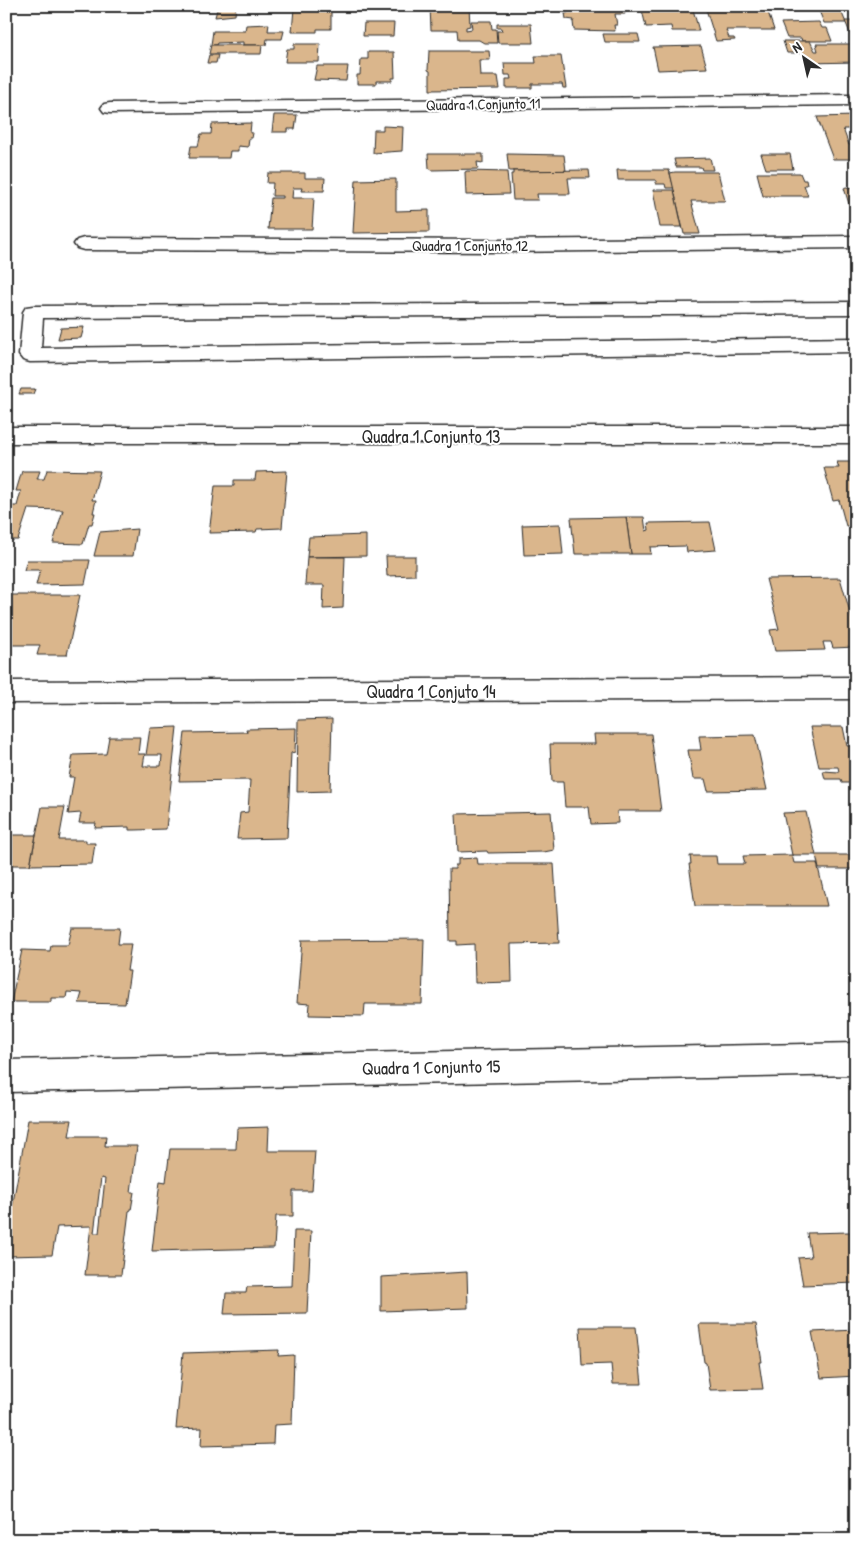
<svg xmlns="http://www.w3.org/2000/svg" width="862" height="1546" font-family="'Patrick Hand',sans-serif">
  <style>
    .building { fill: #dab68c; stroke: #2b2b2b; fill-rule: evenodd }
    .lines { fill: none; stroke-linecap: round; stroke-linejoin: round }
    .street-casing { stroke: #2b2b2b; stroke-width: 3 }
    .street { fill: #fff; fill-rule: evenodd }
    .labels { text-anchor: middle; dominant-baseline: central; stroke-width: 4; stroke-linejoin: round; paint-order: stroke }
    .far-street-label { font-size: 15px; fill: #2b2b2b; stroke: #fff }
    .street-label { font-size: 18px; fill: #2b2b2b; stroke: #fff }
  </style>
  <rect width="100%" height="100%" fill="#fff"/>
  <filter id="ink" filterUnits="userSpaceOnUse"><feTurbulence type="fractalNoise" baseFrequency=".02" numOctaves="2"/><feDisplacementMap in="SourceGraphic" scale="10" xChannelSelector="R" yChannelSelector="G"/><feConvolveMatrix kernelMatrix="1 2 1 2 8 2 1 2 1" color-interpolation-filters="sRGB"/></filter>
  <g filter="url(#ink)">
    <!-- building -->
    <g class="building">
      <polygon points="218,6 236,6 235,15 215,17"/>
      <polygon points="430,6 469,6 470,26 466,27 466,30 472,29 471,21 491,21 492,29 496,29 497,43 484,43 479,40 458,40 457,30 431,30"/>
      <polygon points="564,6 623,6 625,14 615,14 617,25 614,25 615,31 574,30 573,22 574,20 566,19 565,13 568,13 568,10 564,10"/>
      <polygon points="632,6 692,6 699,31 672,31 671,26 646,27 642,10 633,10"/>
      <polygon points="705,6 746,6 751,9 767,9 774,30 726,30 729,38 734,38 735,40 716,41"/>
      <polygon points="817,6 839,6 846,23 824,23"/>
      <polygon points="299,7 331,7 331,29 317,29 317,32 292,32 294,8"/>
      <polygon points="845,21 856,21 856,40 853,40"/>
      <polygon points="819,22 822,28 827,28 832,41 802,41 801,38 787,38 781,23"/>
      <polygon points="364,23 394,23 393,36 363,36"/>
      <polygon points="269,24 268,31 284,31 282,39 267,39 266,45 243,45 243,42 217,43 216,45 211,45 213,31 245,31 246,25"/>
      <polygon points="497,24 531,24 533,43 498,43 497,31 502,31 501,28 497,28"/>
      <polygon points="603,34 638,34 640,42 605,42"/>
      <polygon points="783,41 810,41 815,51 818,51 816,44 855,44 856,62 808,63 804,53 787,53"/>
      <polygon points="294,44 320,44 319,62 285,62 287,49 294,49"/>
      <polygon points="211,45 262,45 261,54 209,54"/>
      <polygon points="701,46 707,68 658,70 653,47"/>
      <polygon points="429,51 489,51 490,60 479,60 480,76 498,76 500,89 430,90 430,71 428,70"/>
      <polygon points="368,52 394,52 395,78 392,78 392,81 376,81 376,84 357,84 357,75 360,75 361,59 368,59"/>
      <polygon points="209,55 218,55 216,63 207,63"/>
      <polygon points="535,56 561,56 566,88 563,88 562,84 532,84 532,88 506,88 506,79 511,79 510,75 505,75 504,63 536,63"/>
      <polygon points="317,66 348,66 346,81 314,80"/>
      <polygon points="274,115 297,115 295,129 288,129 288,132 272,132"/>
      <polygon points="856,116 856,129 843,129 849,145 856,145 856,159 833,159 817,117"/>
      <polygon points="251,123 250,133 253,133 252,138 249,138 248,147 238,146 238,151 230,151 229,158 189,158 191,146 198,146 201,134 211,134 212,124"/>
      <polygon points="383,126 403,127 402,151 373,153 374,130 383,130"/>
      <polygon points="428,154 483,154 483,163 477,162 478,169 432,170 429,168"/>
      <polygon points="507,154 564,155 566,171 509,171"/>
      <polygon points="761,154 790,154 793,169 766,169"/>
      <polygon points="710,158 713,170 702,170 701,167 676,167 674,159"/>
      <polygon points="589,170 590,178 568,178 570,194 537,194 538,200 513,200 511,174 513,174 513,171"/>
      <polygon points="617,170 669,170 674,188 666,188 665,184 656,184 656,180 618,180"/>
      <polygon points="467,171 507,172 509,194 466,195 465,172"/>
      <polygon points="675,172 718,172 725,201 691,201 700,234 684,234 670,173"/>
      <polygon points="268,173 305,173 305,178 325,178 324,191 301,191 302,188 293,188 292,198 314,198 312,229 268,229 271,198 283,198 283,196 272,196 273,183 267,183"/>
      <polygon points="757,173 800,173 803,180 806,180 807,185 804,185 808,196 763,196"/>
      <polygon points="396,179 396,211 429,210 429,232 353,233 356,180"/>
      <polygon points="846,187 856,188 856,226 844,188"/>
      <polygon points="653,190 674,190 682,227 660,227"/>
      <polygon points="84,327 81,338 58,339 61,328"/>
      <polygon points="21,389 35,389 33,394 19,394"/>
      <polygon points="837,462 856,462 856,526 846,526 839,500 833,501 824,468 839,468"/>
      <polygon points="47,470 100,471 92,500 96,500 93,513 95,513 92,524 89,524 83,544 53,543 63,510 28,509 18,540 6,540 6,506 17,506 21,491 16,491 22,471 40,471 37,479 44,479"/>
      <polygon points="287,471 282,528 257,529 256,532 209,533 215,486 234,486 234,480 255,480 256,472"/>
      <polygon points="626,517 644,517 646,531 649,530 648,523 710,522 716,550 687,552 686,546 650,547 651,554 631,554"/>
      <polygon points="626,517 631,554 575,554 571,518"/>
      <polygon points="560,524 563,554 524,555 522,525"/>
      <polygon points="137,529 133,556 94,556 100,532"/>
      <polygon points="366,535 366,556 307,557 309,537"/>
      <polygon points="386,556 415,556 415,575 387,576"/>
      <polygon points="307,557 345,557 343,608 323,609 324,585 305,585"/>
      <polygon points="27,560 90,560 85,584 36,585 40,570 24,570"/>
      <polygon points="840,578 856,632 856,647 833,648 831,642 823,642 825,650 775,651 770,630 779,629 766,579"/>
      <polygon points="6,595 80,595 67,655 37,655 40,645 8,645 6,652"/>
      <polygon points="332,719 330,791 297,792 298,720"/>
      <polygon points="177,727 166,829 135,830 129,830 129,827 95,828 96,823 79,823 81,813 68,814 74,777 69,777 73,755 106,754 109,737 140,737 138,754 145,754 143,766 161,766 162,755 146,755 150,728"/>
      <polygon points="810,727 843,727 847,746 856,746 856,783 842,783 841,779 825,779 823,771 839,772 838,767 819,767"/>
      <polygon points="296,728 295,752 291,753 287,838 237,839 240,813 248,812 250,780 179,781 185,733 247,732 246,729"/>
      <polygon points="594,734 651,734 661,811 617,811 618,823 591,824 589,807 565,807 563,782 552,782 550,744 595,744"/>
      <polygon points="755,735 767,790 708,791 705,779 693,779 688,750 701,750 699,736"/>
      <polygon points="42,807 65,807 59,840 86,840 86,843 95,843 92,864 30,865"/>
      <polygon points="551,812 554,850 544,852 488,853 487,851 458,852 456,814"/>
      <polygon points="806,812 816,855 792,855 783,813"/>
      <polygon points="6,835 36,835 30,865 6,865"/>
      <polygon points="792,855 794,863 817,863 827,906 695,906 689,864 691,864 690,856 716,856 717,864 745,864 743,856"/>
      <polygon points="816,855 856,855 856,869 819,869"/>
      <polygon points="477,858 478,864 554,864 559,943 511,944 512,982 475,983 474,944 457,945 457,941 450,941 449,869 455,869 455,865 458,865 458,859"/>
      <polygon points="72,928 120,928 118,944 131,944 127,971 130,971 125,1004 79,1003 82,993 67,992 66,998 51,998 51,1002 11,1002 22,950 50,951 51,945 68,945"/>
      <polygon points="424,939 422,1004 365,1004 364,1016 309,1015 310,1004 297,1003 302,940"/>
      <path d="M28 1120H72L69 1136H106L105 1146H137L131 1192H134L131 1210 129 1211 121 1275H85L91 1226 57 1227 52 1255 6 1256V1241ZM101 1178 105 1179 99 1233H94Z"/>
      <polygon points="269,1127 268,1151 315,1151 312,1191 293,1191 293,1216 276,1216 274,1248 152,1251 160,1181 166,1182 170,1149 236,1149 237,1128"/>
      <polygon points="294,1231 311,1231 307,1313 224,1314 226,1293 246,1293 247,1287 292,1286"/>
      <polygon points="850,1232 856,1260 856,1283 803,1285 798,1258 811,1257 807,1233"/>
      <polygon points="467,1272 468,1308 381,1311 381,1277"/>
      <polygon points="699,1324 756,1324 762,1362 759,1362 763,1389 710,1390 706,1363 704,1362"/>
      <polygon points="580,1327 636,1327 642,1384 613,1384 611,1364 582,1365"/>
      <polygon points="856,1330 856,1376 821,1378 812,1332"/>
      <polygon points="279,1350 278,1356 294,1355 292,1424 274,1425 273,1444 201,1446 202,1428 176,1429 183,1353"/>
    </g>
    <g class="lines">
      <defs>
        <g id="street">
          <polygon points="856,95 856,105 110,113 104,112 101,108 104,104 110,103"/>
          <polygon points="856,236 856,248 498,252 84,250 77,248 74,244 77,240 84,238 498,240"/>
          <polygon points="856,302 856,314 43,318 41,348 856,338 856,352 30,362 23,360 19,355 23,312 26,307 33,306"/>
          <rect x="6" y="427" width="850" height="16"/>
          <polygon points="856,677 856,699 6,703 6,681"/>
          <polygon points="856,1043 856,1075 6,1092 6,1060"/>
        </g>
      </defs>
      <!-- street casing -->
      <use href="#street" class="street-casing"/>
      <!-- street -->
      <use href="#street" class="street"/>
    </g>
  </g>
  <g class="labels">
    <!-- far-street labels -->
    <g class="far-street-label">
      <text transform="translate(483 104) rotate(-1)">Quadra 1 Conjunto 11</text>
      <text x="470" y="245">Quadra 1 Conjunto 12</text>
    </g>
    <!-- street labels -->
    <g class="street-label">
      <text x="431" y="436">Quadra 1 Conjunto 13</text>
      <text x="431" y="691">Quadra 1 Conjuto 14</text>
      <text transform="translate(431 1067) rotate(-1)">Quadra 1 Conjunto 15</text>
    </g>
  </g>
  <!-- margin -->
  <rect width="862" height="1546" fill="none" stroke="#fff" stroke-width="25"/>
  <rect x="12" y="12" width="837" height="1521" fill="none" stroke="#2b2b2b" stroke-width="2" filter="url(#ink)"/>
  <!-- north arrow -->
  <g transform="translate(804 58) rotate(326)" stroke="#ffffff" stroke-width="4" paint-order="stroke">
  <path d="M0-4L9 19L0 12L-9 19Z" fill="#2b2b2b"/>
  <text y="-8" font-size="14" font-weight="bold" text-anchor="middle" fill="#2b2b2b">N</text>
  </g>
</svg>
